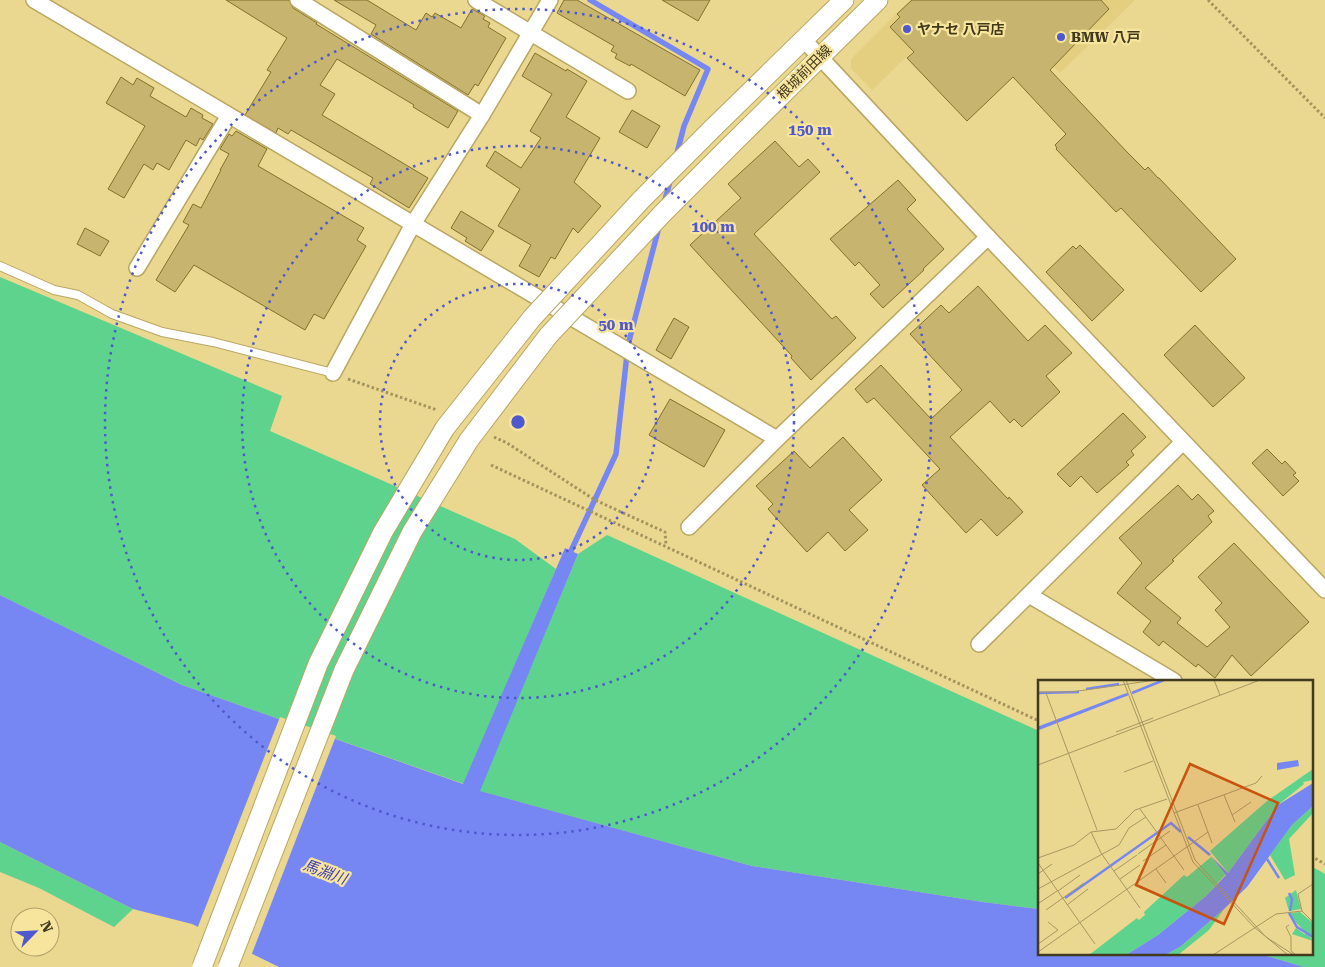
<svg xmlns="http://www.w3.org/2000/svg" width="1325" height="967" font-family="'Roboto Serif','Noto Sans JP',serif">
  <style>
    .built { fill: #e4ce7f }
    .green { fill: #5dd38d }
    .water { fill: #7687f4 }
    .pier { fill: #ead790 }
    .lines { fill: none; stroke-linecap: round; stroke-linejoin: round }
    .stream { stroke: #7687f4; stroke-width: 5.5 }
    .building { fill: #c7b46e; stroke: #83712a }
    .service-casing { stroke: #baa762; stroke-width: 10 }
    .minor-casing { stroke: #baa762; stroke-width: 18 }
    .tertiary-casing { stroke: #baa762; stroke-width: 21 }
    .path { stroke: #a3945f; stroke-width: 3; stroke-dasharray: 2.5 2.5; stroke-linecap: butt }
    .service { stroke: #fff; stroke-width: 8 }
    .minor { stroke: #fff; stroke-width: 15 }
    .tertiary { stroke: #fff; stroke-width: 19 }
    .tertiary-bridge-casing { stroke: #baa762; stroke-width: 21; stroke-linecap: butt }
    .tertiary-bridge { stroke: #fff; stroke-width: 19 }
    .ring { fill: none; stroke: #4f59cf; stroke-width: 2.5; stroke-dasharray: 2.5 5 }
    .poi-dot { fill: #4f59cf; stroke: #f7e49d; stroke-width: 2 }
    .labels { text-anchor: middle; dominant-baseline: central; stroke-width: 4.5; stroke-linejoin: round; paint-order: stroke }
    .poi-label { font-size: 14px; font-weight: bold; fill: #423a1d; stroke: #f7e49d; text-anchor: start }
    .street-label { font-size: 14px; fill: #423a1d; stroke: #f7e49d }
    .water-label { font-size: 15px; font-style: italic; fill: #3d3fbd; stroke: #f7e49d }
    .inset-river { fill: none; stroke: #7687f4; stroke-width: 2.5 }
    .inset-road { fill: none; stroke: #a79862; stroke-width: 1 }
    .view { fill: #c7530f; fill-opacity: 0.15; stroke: #c7530f; stroke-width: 2.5 }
    .inset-edge { fill: none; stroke: #423a1d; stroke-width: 2.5 }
    .centre { fill: #4f59cf; stroke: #f7e49d; stroke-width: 2.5 }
    .ring-label { font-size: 15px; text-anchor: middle; font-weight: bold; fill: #4f59cf; stroke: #f7e49d; stroke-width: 4.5; stroke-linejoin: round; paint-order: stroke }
  </style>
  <rect width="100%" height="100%" fill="#ead790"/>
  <!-- built -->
  <g class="built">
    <polygon points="910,0 965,0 872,90 851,68 851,59"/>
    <polygon points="988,0 1135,0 1060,73"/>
  </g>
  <!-- green -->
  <g class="green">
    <polygon points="0,277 282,396 270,431 515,539 556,569 464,784 182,685 0,595"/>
    <polygon points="607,535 1039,731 1039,909 983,902 752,866 479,791 578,554"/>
    <polygon points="0,842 133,909 114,927 39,888 0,872"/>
    <polygon points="1311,866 1325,874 1325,967 1304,967 1257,953 1311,953"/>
  </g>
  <!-- water -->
  <polygon class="water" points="565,548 578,554 480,791 752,866 983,902 1039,909 1039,953 1257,953 1304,967 279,967 192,924 133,909 0,842 0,595 182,685 463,784"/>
  <!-- pier -->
  <polygon class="pier" points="280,717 336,736 251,956 197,929"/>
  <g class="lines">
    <!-- stream -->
    <g class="stream">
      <polyline points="590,0 708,69 684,126 676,157"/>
      <polyline points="664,203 671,178"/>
      <polyline points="571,551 616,454 628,345 659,227"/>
    </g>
  </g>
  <!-- building -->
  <g class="building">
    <polygon points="226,0 289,0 293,8 317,23 316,24 458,111 448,128 413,107 414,105 337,59 320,85 335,94 322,115 428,178 409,208 370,184 373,178 291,130 288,134 278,128 276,133 245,115 271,72 267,70 287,38"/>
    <polygon points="334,0 367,0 416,30 426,13 432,17 435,13 461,28 472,9 485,16 483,19 490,23 488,27 506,38 478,86 475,84 468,95 371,34 376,25"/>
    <polygon points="564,0 577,0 700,70 685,96 631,64 630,66 615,58 617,54 611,51 614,46 557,13"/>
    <polygon points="662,0 710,0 698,21"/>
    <polygon points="912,0 1101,0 1109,9 1050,70 1127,152 1145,170 1148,167 1158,178 1159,178 1236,259 1201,292 1121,208 1116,212 1056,149 1057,148 1055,145 1066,134 1013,77 967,121 907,58 914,52 890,27 900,17 897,14"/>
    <polygon points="535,53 566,71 567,69 587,81 566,117 600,138 574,182 601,206 578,233 573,228 555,259 551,257 539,277 519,266 531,245 498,226 520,189 486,166 495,151 521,168 541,138 530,131 552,94 522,76"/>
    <polygon points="121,77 133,85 137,78 154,88 150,96 186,117 191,108 203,115 202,118 213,124 203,140 200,138 196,146 186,140 169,170 157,163 153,170 144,164 124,198 108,189 145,126 106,103"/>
    <polygon points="632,110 660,126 647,148 619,132"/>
    <polygon points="236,131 267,149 258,166 364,228 357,240 366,246 324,319 314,314 305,330 194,265 175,292 156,280 189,225 183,222 193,204 201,208 221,170 220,170 229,154 220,149 229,134 232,136"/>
    <polygon points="775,141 799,167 808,159 820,172 754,234 832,319 836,316 856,338 811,380 791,358 792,356 690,245 741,198 728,184"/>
    <polygon points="898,180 916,200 907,209 944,249 923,269 924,270 883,308 870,294 880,285 859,262 855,266 830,239"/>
    <polygon points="461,211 494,231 481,251 465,241 467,238 451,228"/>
    <polygon points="85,228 109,241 100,256 77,244"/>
    <polygon points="1080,245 1124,290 1092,321 1046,272 1073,246 1076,249"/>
    <polygon points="978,286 1028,341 1045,325 1072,353 1046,376 1060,392 1022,427 1014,419 1010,423 990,401 950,437 1008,499 1009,497 1023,512 997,536 981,519 966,533 922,485 940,469 874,398 867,403 855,389 881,365 931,419 962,390 910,334 941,305 949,313"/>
    <polygon points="674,318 689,327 671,359 656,350"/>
    <polygon points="1195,325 1245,378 1213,407 1164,355"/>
    <polygon points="670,399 725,430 704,467 649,435"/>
    <polygon points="1123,413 1146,437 1131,451 1134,455 1126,462 1129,465 1097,493 1081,476 1070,487 1057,474"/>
    <polygon points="843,437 882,480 849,510 868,530 845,551 828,532 807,552 768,509 773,504 756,486 794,451 810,468"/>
    <polygon points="1267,449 1282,464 1285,461 1296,473 1293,475 1299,481 1283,496 1252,463"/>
    <polygon points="1178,485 1192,500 1198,494 1214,511 1208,516 1212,522 1172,560 1174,561 1145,588 1181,618 1177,623 1207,647 1230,627 1215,610 1222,603 1198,577 1234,543 1309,622 1251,676 1232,655 1215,678 1198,664 1196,667 1163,641 1159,646 1143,632 1151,621 1117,593 1142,563 1119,538"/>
  </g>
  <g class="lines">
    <defs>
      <polyline id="service" points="0,266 54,290 78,295 112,314 162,332 213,342 333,373"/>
      <g id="minor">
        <path d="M34 0C280 148 529 292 777 439"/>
        <polyline points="298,0 482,115"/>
        <polyline points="476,0 628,91"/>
        <polyline points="804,40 988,237 1325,590"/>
        <polyline points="137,268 228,117"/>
        <polyline points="333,373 413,224 482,115 550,0"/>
        <polyline points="689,527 777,439 988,237"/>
        <polyline points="1029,595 1174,681"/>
        <polyline points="979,644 1183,442"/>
      </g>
      <g id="tertiary">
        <polyline points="713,128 844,0"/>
        <polyline points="731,145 878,0"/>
      </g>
    </defs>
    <!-- service casing -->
    <use href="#service" class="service-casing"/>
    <!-- minor casing -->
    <use href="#minor" class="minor-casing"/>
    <!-- tertiary casing -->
    <use href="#tertiary" class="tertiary-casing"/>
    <!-- path -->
    <g class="path">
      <polyline points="1208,0 1325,118"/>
      <polyline points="348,379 437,410"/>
      <polyline points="494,437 507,443 595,500 665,532 666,545"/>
      <polyline points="491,465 1039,721"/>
      <polyline points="1311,856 1325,864"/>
    </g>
    <!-- service -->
    <use href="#service" class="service"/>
    <!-- minor -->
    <use href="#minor" class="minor"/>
    <!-- tertiary -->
    <use href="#tertiary" class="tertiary"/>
    <defs>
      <g id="tertiary-bridge">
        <polyline points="202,967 318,664 383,532 445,428 532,318 642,199 713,128"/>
        <polyline points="228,967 344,670 412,532 469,440 548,336 662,214 731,145"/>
      </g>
    </defs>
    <!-- tertiary-bridge casing -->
    <use href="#tertiary-bridge" class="tertiary-bridge-casing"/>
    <!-- tertiary-bridge -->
    <use href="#tertiary-bridge" class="tertiary-bridge"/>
  </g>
  <!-- distance rings -->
  <g class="ring">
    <circle cx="518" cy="422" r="138"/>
    <circle cx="518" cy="422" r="276"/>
    <circle cx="518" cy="422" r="413"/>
  </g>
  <!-- markers -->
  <g class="poi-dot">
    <circle cx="907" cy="29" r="5"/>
    <circle cx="1061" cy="37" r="5"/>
  </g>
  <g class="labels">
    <!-- poi labels -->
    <g class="poi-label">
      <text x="917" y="29">ヤナセ 八戸店</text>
      <text x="1071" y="37">BMW 八戸</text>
    </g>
    <!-- street labels -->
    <g class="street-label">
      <text transform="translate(804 72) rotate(-45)">根城前田線</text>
    </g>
    <!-- water labels -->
    <g class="water-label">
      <text transform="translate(325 872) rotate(20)">馬淵川</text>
    </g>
  </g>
  <!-- overview -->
  <g transform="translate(1038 680)">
    <rect width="275" height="275" fill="#ead790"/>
    <path d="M275 89V100L265 102 266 104 240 125 190 193 172 171 229 121ZM275 126V133L251 159 257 195 247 200 232 175 254 145ZM173 177 188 194 168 216 120 255 88 275H51L99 238 101 240 107 235 106 232 146 195 149 197ZM258 210 263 229 251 231 247 218ZM186 229 171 250 140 275H127L142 267ZM262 232 275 243V256L270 254 275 261 254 254 258 248 266 254H269L252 236V233Z" fill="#5dd38d"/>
    <path d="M260 80 261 86 239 90V83ZM275 103V126L254 145 209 207 186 229 142 267 127 275H88L120 255 168 216 188 195 172 175 190 193 240 125Z" fill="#7687f4"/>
    <path class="inset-river" d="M48 9 81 4M0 13 41 12M94 13 126 0M0 48 87 15M0 49 90 14M150 157 172 175M229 179 241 198M251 213 254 219 252 231M27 218 133 143 143 152M251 233 259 247 275 257"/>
    <path class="inset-road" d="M85 0 155 182 216 247 250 275M88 0 157 180 228 257 256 275M176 0 182 15M0 12H33L118 0M8 13 59 150M78 52 115 38M0 85 222 0M86 92 115 81M186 115 197 142M160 125 174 163M102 129 146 190M136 133 218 103 224 96M194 135 213 122M53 152 63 173 102 228M100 174 132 151M0 178 36 165 53 152 78 149 97 130 129 119M105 181 128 165M0 183 57 264M118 189 128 203M76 191 99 175M0 194 14 184M82 199 102 185M275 204 260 214 264 231 275 242M0 209 81 165 91 148 108 137M20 211 42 195M1 223 19 211M29 225 50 209M8 230 46 203M251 245 248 247 253 257V271L258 275M0 264 20 250 10 242M0 272 170 152M175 275 238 234 264 231"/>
    <path class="view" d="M152 84 240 123 186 244 98 205Z"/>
    <rect width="275" height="275" class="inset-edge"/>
  </g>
  <circle cx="518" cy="422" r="8" class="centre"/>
  <g class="ring-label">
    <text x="810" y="135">150 m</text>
    <text x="713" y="232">100 m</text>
    <text x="616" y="330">50 m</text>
  </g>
  <!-- north arrow -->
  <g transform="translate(35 932) rotate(66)"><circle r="24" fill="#f7e49d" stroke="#afa06a"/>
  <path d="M0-4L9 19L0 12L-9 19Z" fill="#4f59cf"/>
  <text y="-8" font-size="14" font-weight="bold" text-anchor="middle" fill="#423a1d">N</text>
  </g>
</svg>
